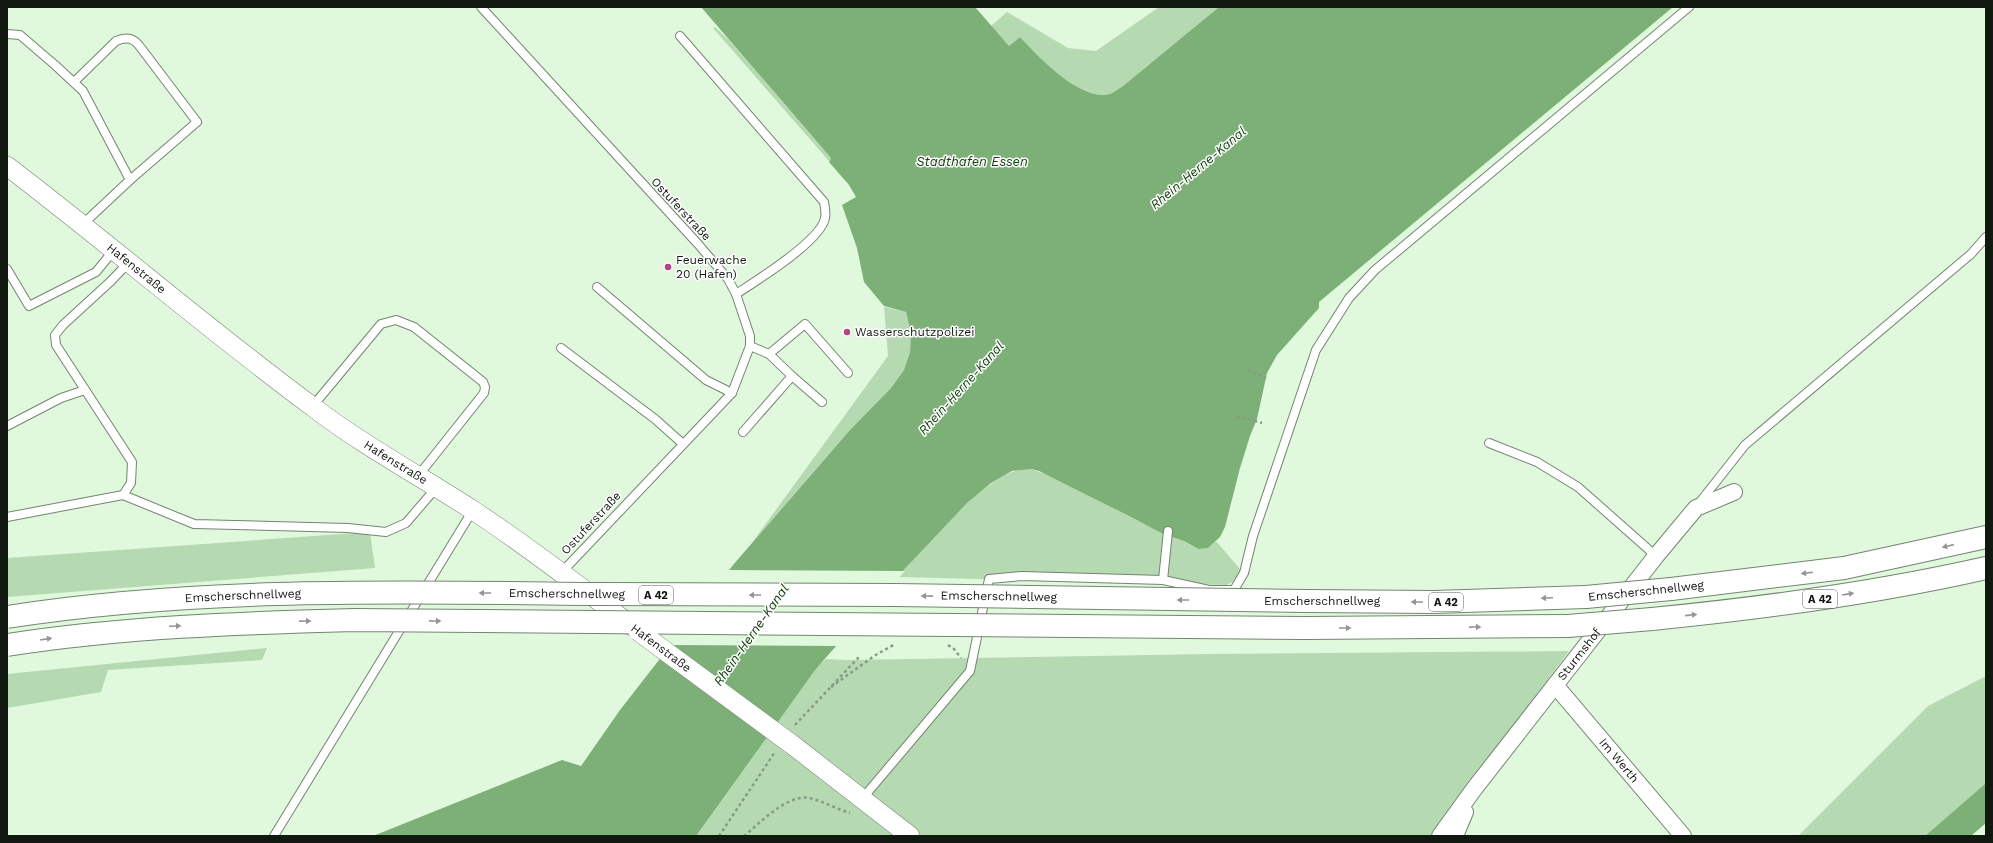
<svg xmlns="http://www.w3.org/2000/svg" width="1993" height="843" font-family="'Work Sans',sans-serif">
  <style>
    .green { fill: #b5dab1 }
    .water { fill: #7cb076 }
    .pier { fill: #e0f9dd }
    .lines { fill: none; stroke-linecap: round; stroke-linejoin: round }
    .service-casing { stroke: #71876e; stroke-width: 10 }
    .minor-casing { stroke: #71876e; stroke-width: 18 }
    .tertiary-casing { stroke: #71876e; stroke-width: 20 }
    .motorway-casing { stroke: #71876e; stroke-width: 24 }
    .path { stroke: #899b87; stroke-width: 2.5; stroke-dasharray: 3 3; stroke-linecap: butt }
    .service { stroke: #fff; stroke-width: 8 }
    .minor { stroke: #fff; stroke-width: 16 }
    .tertiary { stroke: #fff; stroke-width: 19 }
    .motorway { stroke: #fff; stroke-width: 22 }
    .tertiary-bridge-casing { stroke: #71876e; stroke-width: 20; stroke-linecap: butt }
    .motorway-bridge-casing { stroke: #71876e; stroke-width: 24; stroke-linecap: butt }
    .tertiary-bridge { stroke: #fff; stroke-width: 19 }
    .motorway-bridge { stroke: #fff; stroke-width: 22 }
    .oneway { fill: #939793 }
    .poi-dot { fill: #c13d82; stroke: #fff; stroke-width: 1.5 }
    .labels { text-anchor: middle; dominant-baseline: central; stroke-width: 3; stroke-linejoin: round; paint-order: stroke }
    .shield { fill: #fff; stroke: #585d57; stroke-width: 1 }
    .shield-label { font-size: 11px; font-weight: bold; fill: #10180f }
    .street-label { font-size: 12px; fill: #10180f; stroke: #fff }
    .poi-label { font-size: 12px; fill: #10180f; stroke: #fff; text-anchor: start }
    .water-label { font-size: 13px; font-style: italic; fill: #0d4409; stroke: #fff }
  </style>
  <rect width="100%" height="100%" fill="#e0f9dd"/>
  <!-- green -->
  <g class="green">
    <path d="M1159 7H1219L1123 86C1119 88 1114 93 1110 94 1080 102 1039 57 1020 37L1009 46 991 26 1007 12 1068 48 1096 51Z"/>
    <polygon points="715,27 729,40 831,158 829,161 713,28"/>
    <polygon points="884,307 906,312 911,332 910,352 904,370 891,388 850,430 751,544 888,356"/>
    <path d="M1022 469H1031L1056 478 1163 534 1184 541 1197 549 1208 548 1216 541 1246 576 1226 585 897 577C928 544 979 479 1022 469Z"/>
    <polygon points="370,532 375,568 7,597 7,558"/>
    <polygon points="267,648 262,660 108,670 101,692 7,708 7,674"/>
    <polygon points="1569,651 1430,836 696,836 777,721 814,670 826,659 847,660 1210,654"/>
    <polygon points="1986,676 1986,783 1925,836 1798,836 1928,706"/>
  </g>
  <!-- water -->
  <g class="water">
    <path d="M701 7H975L1009 46 1020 37C1038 56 1080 102 1110 94 1114 93 1119 88 1123 86L1219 7H1673L1319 302V308L1277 355 1267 373 1257 419 1250 436 1240 468 1225 527 1220 537 1208 548 1198 549 1184 541 1163 534 1127 515 1039 471 1031 469 1012 471 991 483 967 503 897 577 815 670 696 836H373L562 760 581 766 620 710 733 565 850 430 891 388 904 370 910 352 911 333 906 312 884 306 864 282 857 248 842 205 856 197 849 185 829 162 831 158Z"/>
    <polygon points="1986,783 1986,823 1971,836 1925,836"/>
  </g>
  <!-- pier -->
  <polygon class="pier" points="727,570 905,571 840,646 668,645"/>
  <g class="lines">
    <defs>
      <g id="service">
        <polyline points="481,7 698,244 728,279 736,294 750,336 750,346 732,393 561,573"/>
        <polyline points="7,34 20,35 55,65 83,91 130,180 83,224"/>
        <path d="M680 36 824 202C825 207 826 213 825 218 821 241 756 281 736 294"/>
        <path d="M74 82 116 41C127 36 134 38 141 48L197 122 130 180"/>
        <polyline points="7,269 29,306 96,272 114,250"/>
        <polyline points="597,287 706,380 732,393"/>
        <polyline points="750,346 769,354 792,376"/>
        <polyline points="561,348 655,419 683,444"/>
        <polyline points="769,354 805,324 848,373"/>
        <polyline points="312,407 381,324 396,320 414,327 483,382 485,387 484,393 418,476"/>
        <polyline points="7,426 61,398 85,390"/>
        <polyline points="743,432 792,376 822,402"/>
        <polyline points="1489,443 1537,462 1578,487 1656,556"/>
        <polyline points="123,495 194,524 348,528 386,532 406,523 436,488"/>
        <polyline points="1700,502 1745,445 1971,254 1986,237"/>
        <polyline points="7,517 123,495 131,483 132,462 56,345 55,335 63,325 111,281 129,262"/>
        <polyline points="1163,580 1168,531"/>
        <polyline points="862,799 970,671 989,579 1022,576 1163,580 1209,590 1234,590 1244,573 1253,536 1316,350 1349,298 1375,270 1689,7"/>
        <polyline points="274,836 473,510"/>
      </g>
      <g id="minor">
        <path id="s1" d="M1555 685 1683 836"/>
        <path id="s2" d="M1440 836 1474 789 1656 556 1696 508 1734 492"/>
        <polyline points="1455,836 1465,812"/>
      </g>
      <g id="tertiary">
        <path id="s3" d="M7 166C112 246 211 332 317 410 367 448 422 477 474 511 529 547 580 587 632 626"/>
        <polyline points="794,746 910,836"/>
      </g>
      <g id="motorway">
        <polyline points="1671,589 1844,568 1986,537"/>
        <polyline points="1306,601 1434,602 1586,597"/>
        <path d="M1652 619C1764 608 1876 593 1986 568"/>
        <polyline points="1306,628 1568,626"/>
      </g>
    </defs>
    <!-- service casing -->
    <use href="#service" class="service-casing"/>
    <!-- minor casing -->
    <use href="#minor" class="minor-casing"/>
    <!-- tertiary casing -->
    <use href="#tertiary" class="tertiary-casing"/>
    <!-- motorway casing -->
    <use href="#motorway" class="motorway-casing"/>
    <!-- path -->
    <g class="path">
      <polyline points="1248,370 1266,378"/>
      <polyline points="1237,416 1262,423"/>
      <polyline points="948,645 954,649 961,658"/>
      <polyline points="831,687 874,656 895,644"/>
      <polyline points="795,725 859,657"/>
      <polyline points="719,836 775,752"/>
      <path d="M744 836C760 823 787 794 809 798 823 801 836 809 850 813"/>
    </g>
    <!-- service -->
    <use href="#service" class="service"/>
    <!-- minor -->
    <use href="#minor" class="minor"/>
    <!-- tertiary -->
    <use href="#tertiary" class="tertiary"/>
    <!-- motorway -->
    <use href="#motorway" class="motorway"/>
    <defs>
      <polyline id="tertiary-bridge" points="638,631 794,746"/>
      <g id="motorway-bridge">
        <polyline points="1586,597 1671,589"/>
        <path id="s4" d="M7 617C201 587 398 592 594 594 694 595 794 594 895 595 1032 596 1169 600 1306 601"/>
        <polyline points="1568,626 1652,619"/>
        <path d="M7 645C123 627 239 623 355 620L1306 628"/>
      </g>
    </defs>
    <!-- tertiary-bridge casing -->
    <use href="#tertiary-bridge" class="tertiary-bridge-casing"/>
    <!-- motorway-bridge casing -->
    <use href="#motorway-bridge" class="motorway-bridge-casing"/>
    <!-- tertiary-bridge -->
    <use href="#tertiary-bridge" class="tertiary-bridge"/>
    <!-- motorway-bridge -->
    <use href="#motorway-bridge" class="motorway-bridge"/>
  </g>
  <!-- one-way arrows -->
  <defs><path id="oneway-solid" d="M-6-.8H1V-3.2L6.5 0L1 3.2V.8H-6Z"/></defs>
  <g class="oneway">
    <use href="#oneway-solid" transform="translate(1948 546) rotate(167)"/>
    <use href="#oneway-solid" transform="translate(1807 573) rotate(173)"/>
    <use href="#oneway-solid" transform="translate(485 593) rotate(-180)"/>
    <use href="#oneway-solid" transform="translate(1848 594) rotate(-9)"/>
    <use href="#oneway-solid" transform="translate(755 595) rotate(-180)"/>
    <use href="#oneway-solid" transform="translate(927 596) rotate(-179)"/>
    <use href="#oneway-solid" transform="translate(1547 598) rotate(178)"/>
    <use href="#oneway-solid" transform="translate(1183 600) rotate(-180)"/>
    <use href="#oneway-solid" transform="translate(1417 602) rotate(-180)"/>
    <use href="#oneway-solid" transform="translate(1691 615) rotate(-6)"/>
    <use href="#oneway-solid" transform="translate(305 621) rotate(-1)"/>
    <use href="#oneway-solid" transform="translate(435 621) rotate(1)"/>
    <use href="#oneway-solid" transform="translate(175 626) rotate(-3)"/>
    <use href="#oneway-solid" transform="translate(1475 627) rotate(-1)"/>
    <use href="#oneway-solid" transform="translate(1345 628)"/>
    <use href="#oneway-solid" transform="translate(46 639) rotate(-9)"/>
  </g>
  <!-- markers -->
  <g class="poi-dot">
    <circle cx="668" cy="267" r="4"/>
    <circle cx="847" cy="332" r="4"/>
  </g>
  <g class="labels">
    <!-- shield labels -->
    <g class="shield">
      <rect x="639" y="586" width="34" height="18" rx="3"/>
      <rect x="1803" y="590" width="34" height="18" rx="3"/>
      <rect x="1429" y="593" width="34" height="18" rx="3"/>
    </g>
    <g class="shield-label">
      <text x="656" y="595">A 42</text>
      <text x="1820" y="599">A 42</text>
      <text x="1446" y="602">A 42</text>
    </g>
    <!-- street labels -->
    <g class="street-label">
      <text transform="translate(681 209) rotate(47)">Ostuferstraße</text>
      <text stroke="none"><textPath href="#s3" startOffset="165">Hafenstraße</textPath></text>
      <text stroke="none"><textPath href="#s3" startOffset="489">Hafenstraße</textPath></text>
      <text transform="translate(591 523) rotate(-47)">Ostuferstraße</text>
      <text transform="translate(1646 591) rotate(-6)">Emscherschnellweg</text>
      <text stroke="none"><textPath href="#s4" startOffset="561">Emscherschnellweg</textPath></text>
      <text stroke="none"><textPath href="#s4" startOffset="237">Emscherschnellweg</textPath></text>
      <text stroke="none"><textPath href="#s4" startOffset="993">Emscherschnellweg</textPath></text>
      <text x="1322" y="601">Emscherschnellweg</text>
      <text transform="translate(661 648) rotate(37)">Hafenstraße</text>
      <text stroke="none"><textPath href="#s2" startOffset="229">Sturmshof</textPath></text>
      <text stroke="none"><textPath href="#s1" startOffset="99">Im Werth</textPath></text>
    </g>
    <!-- poi labels -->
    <g class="poi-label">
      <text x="676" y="260">Feuerwache<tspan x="676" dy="14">20 (Hafen)</tspan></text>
      <text x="855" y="332">Wasserschutzpolizei</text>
    </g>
    <!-- water labels -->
    <g class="water-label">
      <text x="972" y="161">Stadthafen Essen</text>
      <text transform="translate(1198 168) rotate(-40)">Rhein-Herne-Kanal</text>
      <text transform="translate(961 388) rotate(-48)">Rhein-Herne-Kanal</text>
      <text transform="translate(751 635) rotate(-55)">Rhein-Herne-Kanal</text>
    </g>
  </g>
  <!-- border -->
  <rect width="1993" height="843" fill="none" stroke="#10180f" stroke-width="16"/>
</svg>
